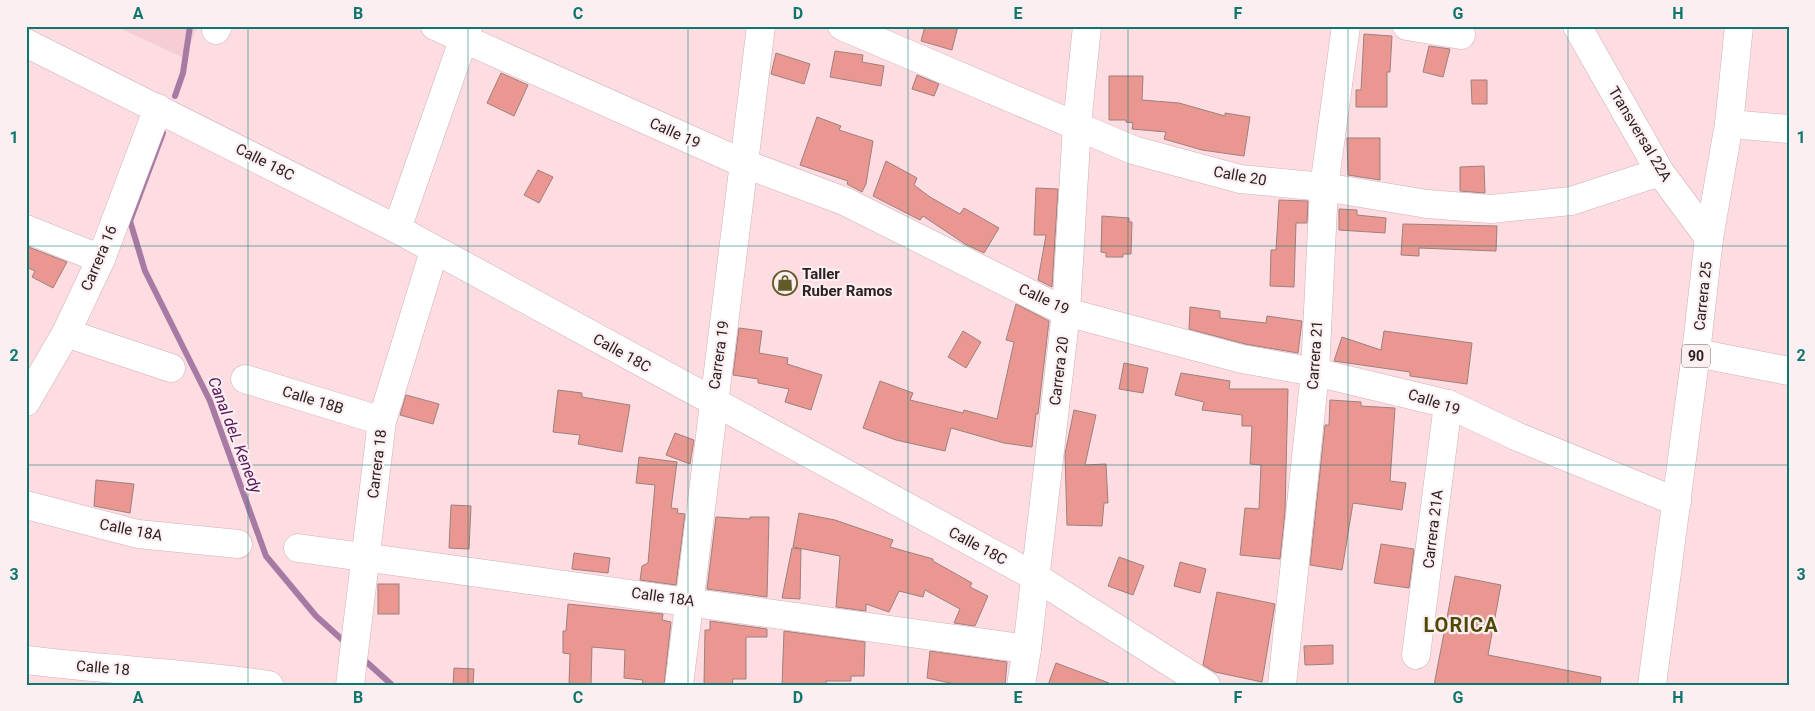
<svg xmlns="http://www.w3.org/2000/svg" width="1815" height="711" font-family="Roboto,sans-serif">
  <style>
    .built { fill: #f6cdd5 }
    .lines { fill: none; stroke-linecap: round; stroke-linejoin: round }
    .stream { stroke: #a67aa3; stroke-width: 6 }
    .building { fill: #ea9791; stroke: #9d807d }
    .minor-casing { stroke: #d0b0b6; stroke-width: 29 }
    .major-casing { stroke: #d0b0b6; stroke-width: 29 }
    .minor { stroke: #fff; stroke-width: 28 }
    .major { stroke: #fff; stroke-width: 28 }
    .grid { fill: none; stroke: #0f766e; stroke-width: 1; stroke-opacity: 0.55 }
    .labels { text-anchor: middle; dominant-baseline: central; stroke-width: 4.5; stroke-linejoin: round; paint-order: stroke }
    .shield { fill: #fceff1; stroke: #6a5e60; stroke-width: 1 }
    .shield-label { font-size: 14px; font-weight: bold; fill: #2b2022 }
    .street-label { font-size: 15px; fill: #2b2022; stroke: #fceff1 }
    .poi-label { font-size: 15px; font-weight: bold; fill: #2b2022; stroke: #fceff1; text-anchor: start }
    .water-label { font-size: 16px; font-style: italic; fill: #59155b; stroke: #fceff1 }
    .district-label { font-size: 20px; font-weight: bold; letter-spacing: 1px; fill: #504805; stroke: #fceff1 }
    .neatline { fill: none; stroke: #0f766e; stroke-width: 2 }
    .grid-label { font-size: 16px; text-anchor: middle; font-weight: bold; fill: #0f766e }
  </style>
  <rect width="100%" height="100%" fill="#fddce2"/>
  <!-- built -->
  <polygon class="built" points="115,26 198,26 184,58"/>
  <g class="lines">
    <!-- stream -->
    <g class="stream">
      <polyline points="175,96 183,73 190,26"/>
      <polyline points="163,133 130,221 145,271 210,401 266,556 316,616 348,645"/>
      <polyline points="361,657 392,685"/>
    </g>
  </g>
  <!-- building -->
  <g class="building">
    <polygon points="925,26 958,26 952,50 921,41"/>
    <polygon points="1364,34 1392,36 1390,72 1387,72 1387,107 1356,107 1356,90 1361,90"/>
    <polygon points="1429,46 1450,49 1443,77 1423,72"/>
    <polygon points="835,51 863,55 862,62 884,66 881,86 830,77"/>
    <polygon points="776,53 810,64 804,84 771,74"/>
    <polygon points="501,73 528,85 514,116 487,103"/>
    <polygon points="917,75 939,84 934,96 912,89"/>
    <polygon points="1109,76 1143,76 1142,100 1179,103 1225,116 1225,113 1250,117 1244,156 1202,150 1164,139 1166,132 1132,129 1133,123 1126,122 1126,120 1109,120"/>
    <polygon points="1471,80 1487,80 1487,104 1472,104"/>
    <polygon points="817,117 841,126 839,130 873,141 866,184 862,192 847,184 848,181 800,165"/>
    <polygon points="1347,138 1380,138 1380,180 1348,175"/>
    <polygon points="886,161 917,178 914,185 930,197 960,214 964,208 999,228 984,253 965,244 923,216 920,220 873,196"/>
    <polygon points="1484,166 1485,193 1460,191 1460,167"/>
    <polygon points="538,170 553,177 539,203 524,195"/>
    <polygon points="1036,188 1058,189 1052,287 1038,280 1046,235 1034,235"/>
    <polygon points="1279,200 1308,201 1307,223 1296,223 1294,287 1270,286 1271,250 1276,250"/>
    <polygon points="1339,209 1357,210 1357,215 1386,218 1385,233 1339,230"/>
    <polygon points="1102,216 1129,218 1129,222 1132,222 1131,254 1123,254 1123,257 1106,257 1106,253 1101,252"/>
    <polygon points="1403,224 1497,226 1496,251 1419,248 1419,256 1401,255"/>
    <polygon points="26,246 67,262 53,288 32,277 35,271 26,267"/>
    <polygon points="1016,304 1049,321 1038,414 1036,414 1032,447 1004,443 951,428 945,451 896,440 863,428 880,381 913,393 910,400 963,413 964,410 997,419 1014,342 1006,340"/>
    <polygon points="1190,307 1220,311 1220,318 1266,323 1267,316 1302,321 1298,353 1245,344 1189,329"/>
    <polygon points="739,328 762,331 759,353 788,358 787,364 822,375 811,410 785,402 789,389 758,383 758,379 733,375"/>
    <polygon points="963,331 981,342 966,368 948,357"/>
    <polygon points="1384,331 1472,343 1467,384 1410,376 1410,372 1334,361 1342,337 1381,350"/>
    <polygon points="1124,363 1148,368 1143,393 1119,389"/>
    <polygon points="1181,373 1230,381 1229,389 1288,389 1285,512 1280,559 1240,555 1245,508 1259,509 1261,465 1250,464 1252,426 1242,426 1242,415 1202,410 1204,402 1175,395"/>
    <polygon points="558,390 582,393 582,397 630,405 622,452 578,444 580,435 553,432"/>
    <polygon points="406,395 439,404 433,424 400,415"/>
    <polygon points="1330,400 1361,402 1361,406 1395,408 1390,481 1406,483 1402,510 1353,503 1342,570 1310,565 1325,425 1329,425"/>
    <polygon points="1074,410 1096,415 1085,465 1106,464 1108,503 1104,503 1102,526 1067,525 1065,454"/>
    <polygon points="675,433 694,440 690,464 666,455"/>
    <polygon points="639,457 677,462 671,508 678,509 677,513 685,514 676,585 640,580 642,566 648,563 655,485 636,483"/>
    <polygon points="96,480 134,484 130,513 94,506"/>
    <polygon points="451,505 471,506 469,549 449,548"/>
    <polygon points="799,513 835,520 893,540 890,547 933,559 933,561 972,583 970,587 988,596 975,626 954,623 960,609 925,590 923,597 899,591 889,612 866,604 866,611 836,607 840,556 793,547"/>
    <polygon points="716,517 750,519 750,517 769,517 767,597 707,589"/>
    <polygon points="1381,544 1414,549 1409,588 1374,583"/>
    <polygon points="792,548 801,549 800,599 782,598"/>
    <polygon points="574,553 610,558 608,573 572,569"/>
    <polygon points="1119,557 1144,566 1133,595 1108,586"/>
    <polygon points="1180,562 1206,569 1200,593 1174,586"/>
    <polygon points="1455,576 1501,585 1488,655 1601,677 1600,685 1434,685"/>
    <rect x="378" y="584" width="21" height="30"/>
    <polygon points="1217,592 1275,604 1262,682 1215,672 1203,665"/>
    <polygon points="568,604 663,614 662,620 671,622 664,685 642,685 643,680 624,678 625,650 592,647 591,685 569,685 570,654 563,653 563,631 566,631"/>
    <polygon points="710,621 767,629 767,637 746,637 746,679 733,679 732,685 704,685 705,630 710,630"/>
    <polygon points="784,631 865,642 864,676 851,676 851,681 826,681 826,685 782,685"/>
    <polygon points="1333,645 1333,664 1305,665 1304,646"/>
    <polygon points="930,651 1007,662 1005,685 959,685 927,678"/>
    <polygon points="1056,663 1109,683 1109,685 1048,685"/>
    <polygon points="454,668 474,669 473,685 453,685"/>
  </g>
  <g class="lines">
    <defs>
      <g id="minor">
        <polyline points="435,26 745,164 844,201 1066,312 1242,359 1315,372 1448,404 1516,436 1677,502"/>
        <polyline points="842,26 1133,150 1240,179 1324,187 1427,204 1491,209 1571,201 1660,172"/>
        <polyline points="1407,26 1461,35"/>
        <polyline points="1577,26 1660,172 1709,238"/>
        <polyline points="216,30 218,26"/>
        <polyline points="1729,124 1789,129"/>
        <polyline points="26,229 101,259"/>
        <polyline points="397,229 468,26"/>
        <polyline points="66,333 171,368"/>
        <polyline points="1696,353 1789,371"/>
        <polyline points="245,379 382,421"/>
        <polyline points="26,402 66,333 101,259 158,108"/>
        <polyline points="26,505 138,534 238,544"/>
        <polyline points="298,548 1027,649"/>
        <polyline points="1416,655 1448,404"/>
        <path d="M26 660C107 670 189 673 269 685"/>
        <polyline points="350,685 382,421 434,251"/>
        <polyline points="679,685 761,26"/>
        <polyline points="1021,685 1027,649 1066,312 1077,125 1087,26"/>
        <polyline points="1282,685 1315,372 1324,187 1346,26"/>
      </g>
      <g id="major">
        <polyline points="26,43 397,229 1034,576 1206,685"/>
        <polyline points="1652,685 1696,353 1709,238 1729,124 1739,26"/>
      </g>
    </defs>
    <!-- minor casing -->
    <use href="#minor" class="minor-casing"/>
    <!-- major casing -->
    <use href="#major" class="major-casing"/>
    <!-- minor -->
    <use href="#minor" class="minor"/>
    <!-- major -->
    <use href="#major" class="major"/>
  </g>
  <!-- grid -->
  <path class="grid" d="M248 26V685M468 26V685M688 26V685M908 26V685M1128 26V685M1348 26V685M1568 26V685M26 246H1789M26 465H1789"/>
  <!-- icons -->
  <defs>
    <symbol id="shop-ring" viewBox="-11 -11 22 22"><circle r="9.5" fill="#fceff1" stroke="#625b27" stroke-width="1.5"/><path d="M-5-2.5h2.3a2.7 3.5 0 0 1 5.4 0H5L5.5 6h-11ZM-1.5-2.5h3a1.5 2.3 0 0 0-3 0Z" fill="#625b27"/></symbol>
  </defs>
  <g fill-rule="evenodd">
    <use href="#shop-ring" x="771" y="269" width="28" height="28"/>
  </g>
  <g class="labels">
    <!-- shield labels -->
    <rect class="shield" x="1682" y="344.5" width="28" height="23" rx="4"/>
    <g class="shield-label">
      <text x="1696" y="356">90</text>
    </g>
    <!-- street labels -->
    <g class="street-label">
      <text transform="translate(675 133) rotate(24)">Calle 19</text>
      <text transform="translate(1640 134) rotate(59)">Transversal 22A</text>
      <text transform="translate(265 162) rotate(27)">Calle 18C</text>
      <text transform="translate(1240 176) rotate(10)">Calle 20</text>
      <text transform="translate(99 258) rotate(-67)">Carrera 16</text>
      <text transform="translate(1703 296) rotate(-84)">Carrera 25</text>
      <text transform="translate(1044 299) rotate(25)">Calle 19</text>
      <text transform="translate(622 353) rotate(29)">Calle 18C</text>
      <text transform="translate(719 355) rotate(-82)">Carrera 19</text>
      <text transform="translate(1315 355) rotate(-86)">Carrera 21</text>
      <text transform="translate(1059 371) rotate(-83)">Carrera 20</text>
      <text transform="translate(313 400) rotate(17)">Calle 18B</text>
      <text transform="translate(1434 402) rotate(18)">Calle 19</text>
      <text transform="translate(377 464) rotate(-83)">Carrera 18</text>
      <text transform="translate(1433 529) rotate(-83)">Carrera 21A</text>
      <text transform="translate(131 530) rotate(11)">Calle 18A</text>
      <text transform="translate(978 546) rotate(28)">Calle 18C</text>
      <text transform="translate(663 597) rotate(8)">Calle 18A</text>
      <text transform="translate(103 668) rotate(5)">Calle 18</text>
    </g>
    <!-- poi labels -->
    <g class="poi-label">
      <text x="802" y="274">Taller<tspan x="802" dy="17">Ruber Ramos</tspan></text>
    </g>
    <!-- water labels -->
    <g class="water-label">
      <text transform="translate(235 435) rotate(69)">Canal deL Kenedy</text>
    </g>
    <!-- district labels -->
    <g class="district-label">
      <text x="1461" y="625">LORICA</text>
    </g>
  </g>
  <!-- border -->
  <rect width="1815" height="711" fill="none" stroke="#fceff1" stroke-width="55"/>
  <rect x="28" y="28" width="1760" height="656" class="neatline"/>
  <g class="grid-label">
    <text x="138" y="19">A</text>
    <text x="358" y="19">B</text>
    <text x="578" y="19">C</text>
    <text x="798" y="19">D</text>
    <text x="1018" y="19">E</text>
    <text x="1238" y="19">F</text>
    <text x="1458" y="19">G</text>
    <text x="1678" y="19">H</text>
    <text x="14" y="143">1</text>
    <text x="1801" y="143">1</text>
    <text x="14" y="361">2</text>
    <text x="1801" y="361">2</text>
    <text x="14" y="580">3</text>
    <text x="1801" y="580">3</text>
    <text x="138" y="703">A</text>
    <text x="358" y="703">B</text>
    <text x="578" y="703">C</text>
    <text x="798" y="703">D</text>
    <text x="1018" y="703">E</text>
    <text x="1238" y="703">F</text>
    <text x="1458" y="703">G</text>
    <text x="1678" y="703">H</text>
  </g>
</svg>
